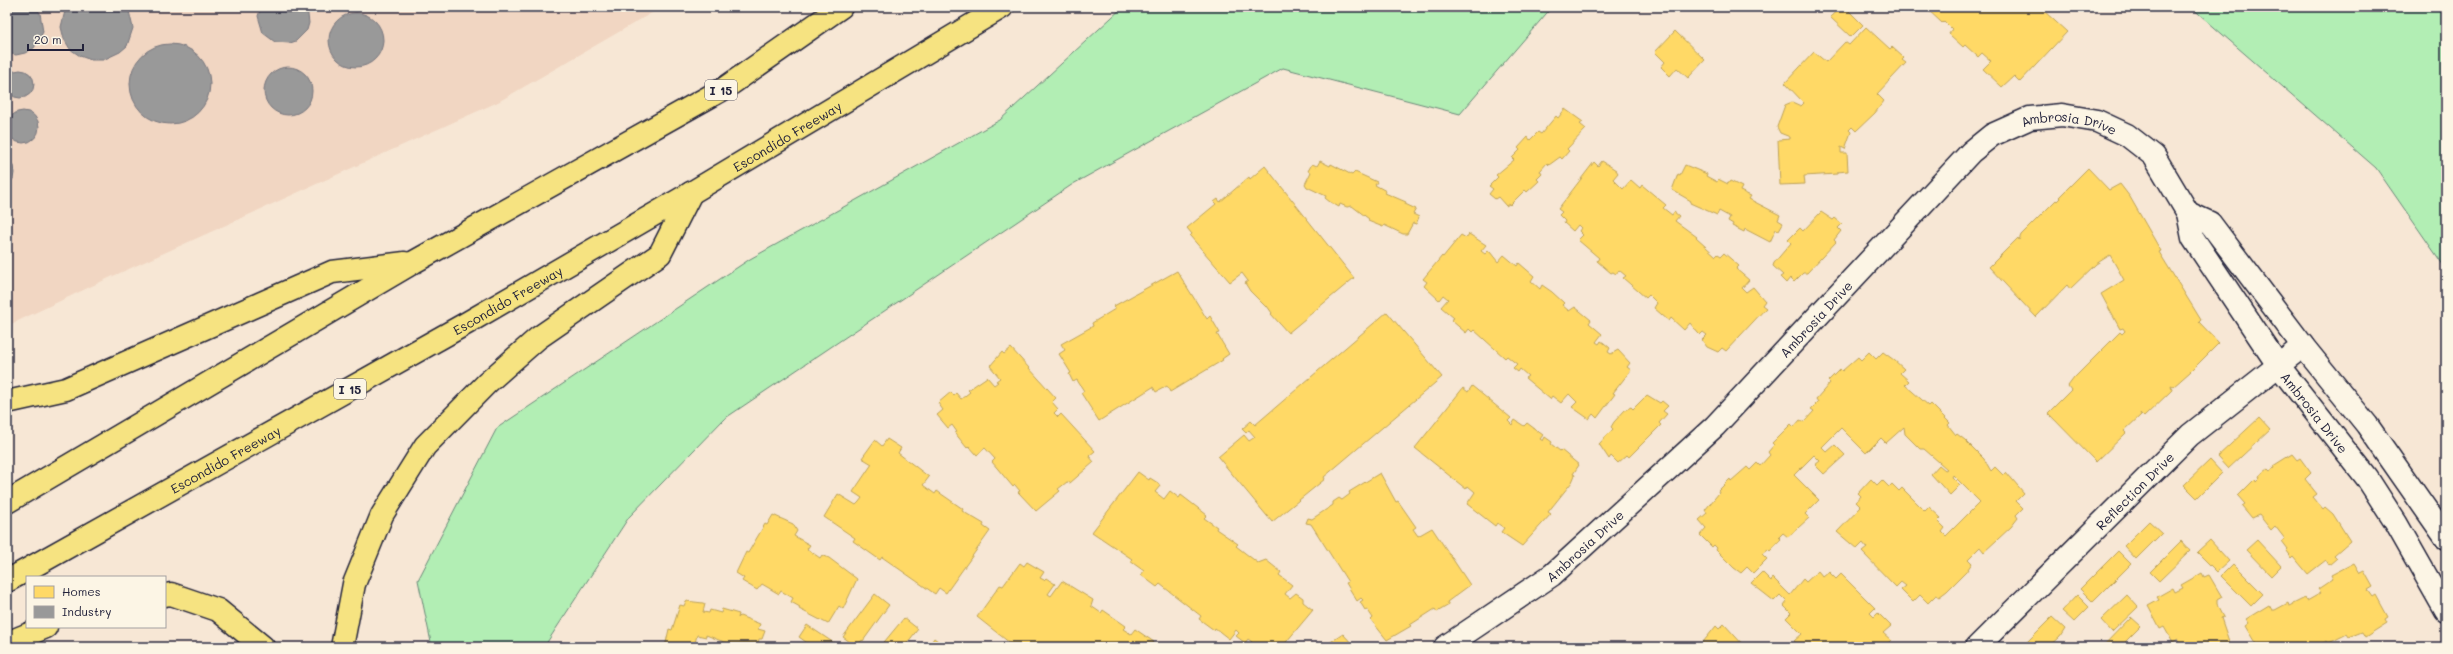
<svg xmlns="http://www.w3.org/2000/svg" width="2453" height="654" font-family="Mali,sans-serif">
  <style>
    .built { fill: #f1d6c2 }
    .green { fill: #b2eeb4; stroke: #6a8878 }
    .homes { fill: #ffd966; stroke: #bda259 }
    .industry { fill: #999; stroke: #75757d }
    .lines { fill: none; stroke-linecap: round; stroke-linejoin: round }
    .minor-casing { stroke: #22223b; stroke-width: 25 }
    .highway-casing { stroke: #22223b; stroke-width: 25 }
    .minor { stroke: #fcf5e5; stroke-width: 22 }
    .highway { stroke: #f6e381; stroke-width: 22 }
    .labels { text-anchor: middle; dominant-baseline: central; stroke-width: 4; stroke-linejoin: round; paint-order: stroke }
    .shield { fill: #fcf5e5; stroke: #63616e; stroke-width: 1 }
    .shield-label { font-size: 12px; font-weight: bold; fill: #22223b }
    .street-label { font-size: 13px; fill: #22223b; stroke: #fcf5e5 }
  </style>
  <rect width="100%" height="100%" fill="#f7e7d5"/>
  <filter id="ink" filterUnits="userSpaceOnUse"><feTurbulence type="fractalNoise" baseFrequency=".025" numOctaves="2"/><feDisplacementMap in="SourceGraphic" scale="8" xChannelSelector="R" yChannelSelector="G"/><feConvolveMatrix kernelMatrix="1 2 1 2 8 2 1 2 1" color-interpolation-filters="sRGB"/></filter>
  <g filter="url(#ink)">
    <!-- built -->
    <polygon class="built" points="7,7 662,7 498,102 111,277 7,326"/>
    <!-- green -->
    <g class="green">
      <polygon points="1123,7 1552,7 1460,114 1283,68 1073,184 724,419 629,517 544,647 432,647 418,580 497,428 750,259 1000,120"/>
      <polygon points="2191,7 2446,7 2446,269 2376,168"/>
    </g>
    <!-- homes -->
    <g class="homes">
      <polygon points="1841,7 1845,7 1863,25 1851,37 1830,17"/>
      <polygon points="1925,7 2044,7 2044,11 2067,32 2020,82 2014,76 2002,87 1983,69 1991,61 1982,53 1978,57 1965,45 1963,47 1949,34 1952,29 1944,21 1942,23"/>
      <polygon points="1866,27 1890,49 1892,47 1904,58 1902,60 1906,63 1877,94 1884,101 1875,113 1856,131 1852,127 1849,130 1851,132 1845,149 1841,147 1841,153 1847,153 1848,171 1837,172 1837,174 1804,176 1805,184 1780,185 1778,140 1790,139 1790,137 1780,133 1777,127 1785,105 1792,102 1801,106 1804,103 1785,83 1814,52 1826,62 1845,42 1849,45"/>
      <polygon points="1675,31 1705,60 1688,78 1677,68 1670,76 1661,67 1665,62 1655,52"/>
      <polygon points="1565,109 1583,122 1580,124 1586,129 1567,149 1569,151 1562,159 1560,157 1549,165 1547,163 1540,171 1542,174 1537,179 1539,181 1527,192 1525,190 1510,205 1509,204 1506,206 1498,197 1495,199 1489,194 1493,189 1489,186 1498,177 1496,175 1514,160 1512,158 1520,150 1518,148 1528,137 1530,140 1538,132 1541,134 1556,116 1558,118"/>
      <polygon points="1320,161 1330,166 1331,164 1352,175 1355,172 1377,182 1375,185 1386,191 1385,193 1406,202 1405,204 1416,209 1413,214 1419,217 1416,224 1413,223 1407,234 1403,234 1384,225 1383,227 1368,221 1369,219 1352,206 1347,207 1340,204 1339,207 1330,202 1325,198 1326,196 1307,187 1305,184 1311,172 1308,171 1312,164 1317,166"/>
      <polygon points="1602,161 1616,170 1618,173 1613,179 1623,189 1631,180 1640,188 1642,185 1666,205 1663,208 1672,215 1674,212 1679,216 1675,221 1697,237 1696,238 1716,256 1718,254 1721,256 1724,253 1739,266 1736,269 1749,280 1742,288 1746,292 1753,287 1765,301 1762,305 1766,308 1726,351 1722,348 1718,352 1707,347 1702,340 1707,335 1703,332 1700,335 1698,333 1690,323 1684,330 1671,318 1669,321 1654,308 1657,303 1649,295 1646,298 1623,278 1626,276 1619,270 1616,274 1613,272 1611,273 1597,261 1599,258 1578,240 1583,235 1579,231 1581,228 1578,225 1573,231 1564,223 1565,221 1559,215 1562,212 1558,209 1594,162 1598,166"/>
      <polygon points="1685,165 1707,174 1706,176 1717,182 1718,179 1728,184 1730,181 1742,187 1740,191 1751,196 1749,199 1780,215 1778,220 1783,223 1779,230 1776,229 1770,242 1745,229 1744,232 1732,226 1733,224 1728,221 1730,217 1719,211 1717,215 1690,203 1691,201 1672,190 1678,174 1680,175"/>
      <polygon points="1265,166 1354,278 1288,333 1271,314 1272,313 1267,306 1266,307 1250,291 1245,283 1248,281 1242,273 1230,282 1190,236 1192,234 1187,228 1216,204 1214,202 1218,199 1220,202 1249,177 1250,179"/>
      <polygon points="2088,168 2109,190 2120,184 2130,197 2161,251 2159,252 2201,320 2199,322 2219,343 2190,372 2173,387 2171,386 2172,390 2144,417 2140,413 2141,415 2124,431 2126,433 2096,462 2048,413 2071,390 2068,386 2074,378 2120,332 2122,334 2125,331 2123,328 2120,329 2101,294 2124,280 2110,255 2096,264 2070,289 2067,285 2036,317 1989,267 2018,238 2019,240 2021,235 2056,200 2057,201 2060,198 2059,197"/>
      <polygon points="1821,212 1833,220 1835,218 1842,224 1838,228 1841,231 1834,240 1836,242 1807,273 1803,273 1794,282 1790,278 1786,283 1780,277 1783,275 1773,266 1774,263 1791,243 1788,240 1800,228 1803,231"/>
      <polygon points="1469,234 1486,245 1481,251 1485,254 1488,251 1490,252 1498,262 1504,255 1517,266 1519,263 1534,276 1531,281 1540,289 1542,285 1552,292 1564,303 1562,305 1569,311 1575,307 1591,320 1589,323 1602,334 1596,342 1599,344 1601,341 1604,343 1610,348 1608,352 1611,354 1618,350 1630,363 1627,367 1631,370 1613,393 1615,394 1597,418 1593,414 1589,419 1572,407 1577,402 1569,394 1561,403 1552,396 1550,399 1525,378 1528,376 1520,369 1518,372 1513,368 1517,364 1513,361 1507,356 1505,358 1474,330 1472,332 1469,329 1466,333 1451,320 1454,318 1441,307 1448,299 1443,295 1439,300 1424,286 1427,282 1423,279 1442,256 1443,257 1461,235 1466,238"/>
      <polygon points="1177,271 1207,319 1210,316 1220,333 1217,334 1229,354 1222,359 1223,360 1170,392 1167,386 1156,392 1153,387 1099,421 1081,393 1084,391 1077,380 1073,382 1069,374 1071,373 1059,354 1065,350 1061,344 1093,326 1092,323 1115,309 1114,306"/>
      <polygon points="1387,312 1442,377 1324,477 1325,479 1272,522 1218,457 1244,435 1249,441 1255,437 1249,430 1246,433 1242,429 1251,421 1255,425"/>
      <polygon points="1011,348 1056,398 1052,402 1058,409 1054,413 1058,417 1061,414 1095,451 1089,456 1094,462 1070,483 1067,482 1058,489 1060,491 1036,511 1018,492 1020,491 1015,485 1013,487 992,462 995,459 985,448 977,455 969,446 967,448 955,433 957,432 952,425 948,428 937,415 943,410 938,403 951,392 954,395 956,393 961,399 970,392 968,390 987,377 994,385 998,382 996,381 1000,378 990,366 1002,352 1004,354"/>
      <polygon points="1869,352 1876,359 1883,352 1894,360 1904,369 1900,373 1909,381 1905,385 1929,406 1931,404 1950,423 1948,425 1956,435 1957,434 1965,440 1984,459 1991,471 1995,467 2003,475 2006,472 2024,493 2016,501 2023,508 2016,515 2018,518 2011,527 1984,552 1980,547 1968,559 1972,563 1966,572 1947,591 1939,597 1936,595 1928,603 1920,595 1913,602 1901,590 1906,586 1901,582 1896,587 1862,552 1867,548 1863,543 1857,549 1837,532 1861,507 1856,502 1861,496 1858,493 1871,479 1877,485 1882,480 1889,487 1892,484 1899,491 1902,488 1925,511 1929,507 1941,518 1938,521 1945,528 1942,532 1946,536 1980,502 1953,475 1952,477 1960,485 1950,495 1931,474 1939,465 1945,470 1947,469 1924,449 1920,449 1905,434 1904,427 1886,443 1881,438 1866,453 1841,428 1822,447 1827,452 1835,445 1845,455 1824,474 1815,465 1820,461 1814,455 1794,475 1819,500 1805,514 1809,518 1788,537 1783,533 1779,537 1781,539 1770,551 1768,549 1762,554 1767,559 1753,573 1747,567 1741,573 1734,568 1716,550 1717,548 1714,545 1712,547 1700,535 1706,528 1699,520 1707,513 1705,510 1719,493 1718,491 1730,479 1731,481 1747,467 1750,470 1757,463 1760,466 1770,455 1768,452 1774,445 1772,443 1791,424 1794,427 1800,420 1804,422 1814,411 1811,409 1818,402 1816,399 1830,383 1828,381 1840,369 1842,371 1858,357 1861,360"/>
      <polygon points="1472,386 1511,418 1508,421 1512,425 1515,420 1524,426 1527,423 1543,435 1540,439 1543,441 1545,437 1552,442 1551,444 1560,451 1561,450 1579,465 1573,474 1575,475 1572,482 1548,512 1551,514 1522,546 1501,532 1504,528 1497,523 1495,526 1467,504 1475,492 1468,486 1466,489 1415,448 1463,388 1468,392"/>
      <polygon points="1647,395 1660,403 1662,401 1668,406 1663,411 1667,414 1659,423 1661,425 1629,457 1627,455 1618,463 1611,456 1609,459 1599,444 1613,429 1611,427 1614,422 1625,410 1631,407 1633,409"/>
      <polygon points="2259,418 2270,430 2228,469 2217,457"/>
      <polygon points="887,439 901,448 898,453 929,477 923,485 935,494 937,491 963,509 962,511 984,524 983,526 990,531 946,593 939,588 935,594 882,557 880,560 853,541 855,538 824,517 838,494 856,505 859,502 862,498 853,492 872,464 862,458 875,440 882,446"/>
      <polygon points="2292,454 2297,460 2300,458 2311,473 2305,479 2317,494 2313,497 2323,509 2325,507 2333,514 2350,541 2334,555 2337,558 2329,565 2326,560 2308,574 2293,556 2291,558 2286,551 2288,549 2282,541 2285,539 2275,526 2271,530 2259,515 2252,518 2242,506 2245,504 2238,496 2255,479 2256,482 2260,478 2259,476 2268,469 2270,471 2274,468 2273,466"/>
      <polygon points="2210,460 2222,473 2197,498 2184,485"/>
      <polygon points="1138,472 1149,480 1150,478 1158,483 1160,486 1155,492 1164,499 1170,491 1179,498 1181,495 1207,515 1204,518 1217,527 1216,529 1238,544 1236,546 1258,563 1266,560 1281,572 1279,575 1292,585 1285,594 1290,598 1296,593 1303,598 1303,602 1313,610 1282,647 1248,647 1252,642 1248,639 1245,643 1236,636 1239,633 1236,630 1229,639 1215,628 1214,630 1199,619 1201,616 1160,584 1157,587 1141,575 1144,571 1130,561 1132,559 1092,532"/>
      <polygon points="1380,473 1396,502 1398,501 1416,527 1413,529 1418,536 1432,528 1470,585 1447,602 1449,605 1437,612 1435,609 1410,625 1411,626 1387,640 1371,620 1373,618 1367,609 1365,610 1360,602 1363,600 1361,598 1357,601 1346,583 1348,582 1311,524 1306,523 1308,518 1312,519 1333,505 1333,502 1339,498 1342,500 1350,494 1349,492"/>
      <polygon points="773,515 793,524 797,531 794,536 810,545 807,549 820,558 822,555 829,558 857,579 843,609 839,606 828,624 799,609 800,607 791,602 793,598 781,591 779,594 762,584 757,590 742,581 744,578 736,573 746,552 748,553 765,524 767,525"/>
      <polygon points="2149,521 2162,533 2136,559 2124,546"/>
      <polygon points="2210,540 2229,561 2217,572 2197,552"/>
      <polygon points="2257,540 2281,566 2271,576 2246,550"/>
      <polygon points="2181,541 2190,551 2159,581 2150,572"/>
      <polygon points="2118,551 2131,564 2093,602 2080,589"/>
      <polygon points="1027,562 1044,572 1040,578 1044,580 1046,578 1055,584 1048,594 1051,596 1062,581 1093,600 1091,606 1101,613 1103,610 1126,626 1123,629 1131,634 1135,629 1154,642 1151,646 1153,647 1015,647 977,617 1000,585 1003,586 1020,563 1024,566"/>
      <polygon points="2354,563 2360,573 2364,571 2373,587 2368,590 2373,597 2376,595 2388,617 2385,619 2387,623 2365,637 2362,632 2349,637 2347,634 2329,643 2327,641 2316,647 2262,647 2261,644 2257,646 2245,626 2249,623 2246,619 2269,605 2272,610 2275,610 2288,603 2289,606 2305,598 2307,601 2321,593 2318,589 2333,579 2331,575"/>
      <polygon points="2233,564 2263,594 2251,606 2221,576"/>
      <polygon points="1818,571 1823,577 1829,572 1836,579 1841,574 1875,608 1870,613 1874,617 1878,613 1891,626 1883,633 1891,640 1884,647 1800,647 1794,641 1802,634 1786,618 1791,613 1784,606 1787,602 1780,595 1774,601 1751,583 1762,572 1771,581 1773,578 1790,595 1803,579 1806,582"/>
      <polygon points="2202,573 2204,577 2209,575 2222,597 2217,600 2217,604 2224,617 2221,618 2231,647 2181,647 2178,640 2173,643 2164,627 2160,629 2148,606 2159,600 2157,597 2173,588 2175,592 2183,588 2181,585"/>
      <polygon points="875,594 889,605 863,641 862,640 857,647 843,637"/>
      <polygon points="2077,595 2089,607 2074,622 2062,611"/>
      <polygon points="2127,595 2138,607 2112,632 2101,620"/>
      <polygon points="686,601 703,603 705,604 703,612 709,613 710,610 721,613 722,609 739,614 738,618 740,616 760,624 758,629 765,631 762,639 759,639 757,647 737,647 706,635 706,637 697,635 694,647 665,647 669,629 672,630 680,605 684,606"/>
      <polygon points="2052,617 2065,629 2060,637 2049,647 2022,647"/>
      <polygon points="2131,617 2141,626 2120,647 2102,647"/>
      <polygon points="904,618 918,629 904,647 880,647"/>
      <polygon points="1724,624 1745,647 1699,647 1716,626 1719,629"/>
      <polygon points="807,625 837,645 836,647 813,647 799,637"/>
      <polygon points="1343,634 1355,647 1314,647 1324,642 1326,645"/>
      <polygon points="934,638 943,645 948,647 928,647"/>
      <polygon points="2146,641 2153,647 2141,647"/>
    </g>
    <!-- industry -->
    <g class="industry">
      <polygon points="7,7 35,7 40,13 43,32 34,48 25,53 16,55 7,53"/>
      <polygon points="66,7 128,7 133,28 127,46 120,52 103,60 91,60 80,56 70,49 64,39 61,27"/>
      <polygon points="307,7 309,23 307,30 296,41 290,43 275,42 263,33 258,16 261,7"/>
      <circle cx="356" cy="40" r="27"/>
      <circle cx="170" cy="84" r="40"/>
      <circle cx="288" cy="91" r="24"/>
      <circle cx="20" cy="84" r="14"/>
      <circle cx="23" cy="127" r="16"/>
      <polygon points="7,159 13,166 14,173 13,179 7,186"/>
    </g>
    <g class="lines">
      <defs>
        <g id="minor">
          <polyline points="2188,213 2210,223 2303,346 2367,425 2446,538"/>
          <path id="s1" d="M1445 647 1552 575 1715 426 1971 152 1992 135 2030 118 2062 115 2097 121 2127 135 2154 156 2188 213 2193 238 2278 365 2367 478 2396 523 2446 611"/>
          <path id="s2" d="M1977 647 2190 435 2303 346"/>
        </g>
        <g id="highway">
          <polyline points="7,402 66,389 332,272 405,263"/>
          <polyline points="7,502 414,262 725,88 841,7"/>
          <path id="s3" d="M7 581 467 323 691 193 1002 7"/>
          <polyline points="165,595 171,594 218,610 263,647"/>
          <polyline points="7,643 46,627"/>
          <polyline points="342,647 354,584 382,515 425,446 487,383 538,338 660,254 691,193"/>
        </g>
      </defs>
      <!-- minor casing -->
      <use href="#minor" class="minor-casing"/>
      <!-- highway casing -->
      <use href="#highway" class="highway-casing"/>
      <!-- minor -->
      <use href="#minor" class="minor"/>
      <!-- highway -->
      <use href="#highway" class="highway"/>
    </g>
  </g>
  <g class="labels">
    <!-- shield labels -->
    <g class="shield">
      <rect x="705" y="80" width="32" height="20" rx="3"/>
      <rect x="334" y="379" width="32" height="20" rx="3"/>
    </g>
    <g class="shield-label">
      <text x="721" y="90">I 15</text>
      <text x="350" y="389">I 15</text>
    </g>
    <!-- street labels -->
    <g class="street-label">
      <text stroke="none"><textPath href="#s1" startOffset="833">Ambrosia Drive</textPath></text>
      <text stroke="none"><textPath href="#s3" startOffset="898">Escondido Freeway</textPath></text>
      <text stroke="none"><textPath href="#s3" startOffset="574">Escondido Freeway</textPath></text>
      <text stroke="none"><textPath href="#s1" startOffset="497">Ambrosia Drive</textPath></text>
      <text stroke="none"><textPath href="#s1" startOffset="1233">Ambrosia Drive</textPath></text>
      <text stroke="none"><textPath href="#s3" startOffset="250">Escondido Freeway</textPath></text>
      <text stroke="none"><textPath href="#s2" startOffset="222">Reflection Drive</textPath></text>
      <text stroke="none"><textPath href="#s1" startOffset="173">Ambrosia Drive</textPath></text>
    </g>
  </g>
  <!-- margin -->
  <rect width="2453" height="654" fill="none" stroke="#fcf5e5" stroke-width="24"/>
  <rect x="12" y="12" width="2429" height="630" fill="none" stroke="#22223b" stroke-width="1.5" filter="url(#ink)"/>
  <!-- legend -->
  <rect x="26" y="576" width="140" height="52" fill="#fcf5e5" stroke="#a5a1a1"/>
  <rect x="34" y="586" width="20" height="12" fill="#ffd966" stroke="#a5a1a1"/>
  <text x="62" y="596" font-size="12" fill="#22223b">Homes</text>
  <rect x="34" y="606" width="20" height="12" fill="#999999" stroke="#a5a1a1"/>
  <text x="62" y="616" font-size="12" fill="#22223b">Industry</text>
  <!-- scale -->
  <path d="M28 44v6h55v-6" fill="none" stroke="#22223b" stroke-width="2"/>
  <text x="34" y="44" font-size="12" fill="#22223b" stroke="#fcf5e5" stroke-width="3" paint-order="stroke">20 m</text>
</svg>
